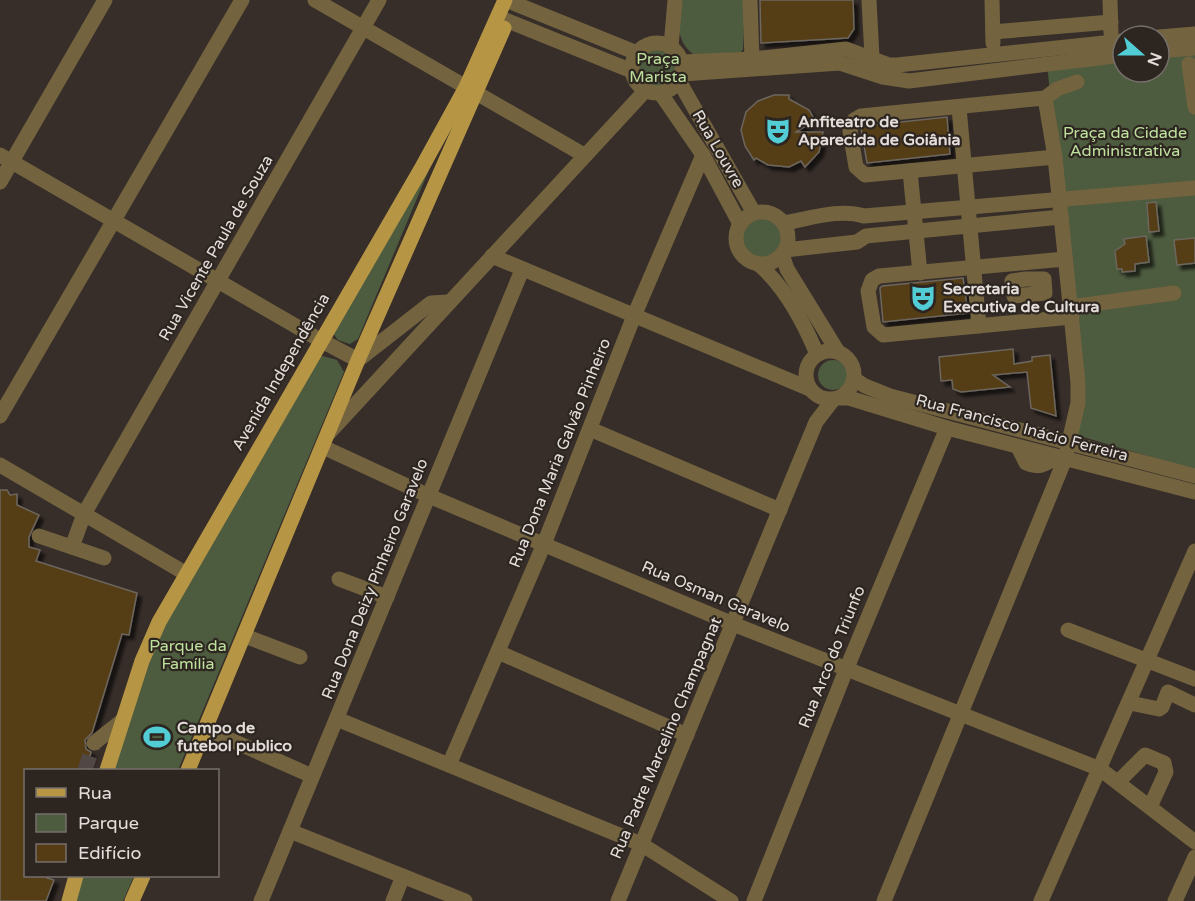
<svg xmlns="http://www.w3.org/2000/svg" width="1195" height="901" font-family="'Varela Round',sans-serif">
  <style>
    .green { fill: #4d5b3f }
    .building { fill: #553c14; stroke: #6c665e; stroke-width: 1.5; filter: url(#shadow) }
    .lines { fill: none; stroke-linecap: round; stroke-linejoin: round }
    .minor-tunnel { stroke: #514845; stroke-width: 15; stroke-dasharray: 15 8; stroke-linecap: butt }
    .minor { stroke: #73643f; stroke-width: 15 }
    .major { stroke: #b69645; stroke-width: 15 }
    .labels { text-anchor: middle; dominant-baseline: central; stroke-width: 4.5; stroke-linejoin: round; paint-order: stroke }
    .park-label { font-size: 16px; fill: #bfe19e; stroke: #2d2520 }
    .poi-label { font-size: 16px; font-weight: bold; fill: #e4dedb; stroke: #2d2520; text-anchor: start }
    .street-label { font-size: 16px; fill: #e4dedb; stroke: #2d2520 }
  </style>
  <defs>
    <filter id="shadow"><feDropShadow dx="4.5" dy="4.5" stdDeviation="1.5" flood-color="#0009"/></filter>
  </defs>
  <rect width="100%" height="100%" fill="#372e2a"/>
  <!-- green -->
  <g class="green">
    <path d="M680 0H745L743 49 741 52 696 56C675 43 678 21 680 0Z"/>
    <circle cx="658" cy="68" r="21"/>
    <polygon points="1195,48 1195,470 1073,434 1076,357 1047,63 1123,55 1123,72 1159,72 1159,52"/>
    <polygon points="434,158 358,339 350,344 338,340 332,332"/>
    <circle cx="763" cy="236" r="21"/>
    <polygon points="319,355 337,360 344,372 178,770 112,770 154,643"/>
    <circle cx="833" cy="375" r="15"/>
    <polygon points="80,876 134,876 123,901 73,901"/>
  </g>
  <!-- building -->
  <g class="building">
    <polygon points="760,0 853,0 854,29 848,38 761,43"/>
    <polygon points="774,95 789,95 789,99 809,110 815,120 796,132 823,132 819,152 805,167 801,161 789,167 768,165 756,158 754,160 745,146 741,130 746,112 758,101"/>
    <polygon points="947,117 950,154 867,163 861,128 864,126"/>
    <polygon points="1156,202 1159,231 1149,232 1147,203"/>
    <polygon points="1146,236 1149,262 1135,264 1135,271 1122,272 1122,269 1117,269 1115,251 1125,244 1124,239"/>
    <polygon points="1195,238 1195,263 1177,265 1174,240"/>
    <polygon points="963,278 968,313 883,322 880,288 882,286"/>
    <polygon points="1013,349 1014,364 1032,361 1032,357 1050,355 1056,416 1031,408 1027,372 993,375 1010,387 961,392 953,389 952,380 941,381 939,357"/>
    <polygon points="0,490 7,490 10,495 17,494 17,505 39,515 29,537 29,547 40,550 36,561 137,593 129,635 122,634 92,733 85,740 86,749 91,752 86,771 26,771 26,876 48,876 47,878 54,880 46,901 0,901"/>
  </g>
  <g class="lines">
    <!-- minor-tunnel -->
    <polyline class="minor-tunnel" points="85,770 94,743"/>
    <!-- minor -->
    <g class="minor">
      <polyline points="315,0 584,155"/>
      <polyline points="506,0 637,53"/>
      <polyline points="750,0 752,59"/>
      <polyline points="869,0 872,57"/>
      <polyline points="992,0 993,43"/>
      <polyline points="1110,0 1111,33"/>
      <polyline points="498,17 632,71"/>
      <polyline points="993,32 1111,22"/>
      <polyline points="1159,37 1195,34"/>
      <circle cx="657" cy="68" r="25"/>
      <polyline points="671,47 675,0"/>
      <polyline points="1159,51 1195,48"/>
      <polyline points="682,62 752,59 846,49 889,65 897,65 1123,41"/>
      <polyline points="1189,64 1195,107"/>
      <polyline points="682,74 840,63 883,77 909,81 1123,55"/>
      <polyline points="679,81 754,213"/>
      <polyline points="661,94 703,155 740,224"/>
      <polyline points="959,108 979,326"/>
      <polyline points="0,155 320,340 358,360 431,303 449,302"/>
      <polyline points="1055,157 865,175 856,167 850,131 854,120 861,116 1045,98 1057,89 1077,82"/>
      <polyline points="910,171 920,273"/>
      <polyline points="0,182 105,0"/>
      <circle cx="762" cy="238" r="26"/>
      <path d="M784 223C809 219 839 208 864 216L1195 188"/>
      <polyline points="785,250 857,242 866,236 1061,217"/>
      <polyline points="782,254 787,269 838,352"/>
      <polyline points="492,256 810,389"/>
      <polyline points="1065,259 879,276 872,280 868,291 874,327 883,335 1072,317"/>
      <path d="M757 263C784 285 804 323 817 354"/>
      <polygon points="1026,279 1044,279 1045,293 1014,296 1012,281"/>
      <polyline points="1070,307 1174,293"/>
      <circle cx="830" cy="375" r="24"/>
      <polyline points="854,379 865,386 890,396 1195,476"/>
      <polyline points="840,398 849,398 947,428 1195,492"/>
      <polyline points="0,416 242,0"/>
      <polyline points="590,429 780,510"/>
      <polyline points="328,434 645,91"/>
      <polyline points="323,447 429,496 733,624 1100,769 1195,842"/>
      <path d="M1018 447 1026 463C1039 469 1046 464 1057 457"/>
      <polyline points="0,465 185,573"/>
      <polyline points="39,536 104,558"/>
      <polyline points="72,547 84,514 379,0"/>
      <polyline points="339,579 387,597"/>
      <polyline points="1068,630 1195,679"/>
      <polyline points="245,636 300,657"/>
      <polyline points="498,652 687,735"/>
      <polyline points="1130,703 1159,709 1162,707 1168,692 1195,705"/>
      <polyline points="337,719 641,844 731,901"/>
      <polyline points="206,729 312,776"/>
      <polyline points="94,743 122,721"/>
      <polyline points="449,765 544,544 634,316 703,155"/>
      <polyline points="1118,782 1145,755 1164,763 1166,772 1150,807"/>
      <polyline points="290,831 465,901"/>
      <polyline points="261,901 522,270"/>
      <polyline points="393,901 403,876"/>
      <polyline points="618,901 816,422 833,400"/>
      <polyline points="754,901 846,670 947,428"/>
      <polyline points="884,901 1065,459 1078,403 1078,383 1055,157 1045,98"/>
      <polyline points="1041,901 1195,551"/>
      <polyline points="1175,901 1195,857"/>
    </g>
    <!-- major -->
    <g class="major">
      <polyline points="107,770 142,661 159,622 421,169 466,87 505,0"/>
      <polyline points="188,770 358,360 504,28"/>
      <polyline points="69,901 76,876"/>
      <polyline points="132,901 143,876"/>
    </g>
  </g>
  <!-- icons -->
  <defs>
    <symbol id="theatre-bare" viewBox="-9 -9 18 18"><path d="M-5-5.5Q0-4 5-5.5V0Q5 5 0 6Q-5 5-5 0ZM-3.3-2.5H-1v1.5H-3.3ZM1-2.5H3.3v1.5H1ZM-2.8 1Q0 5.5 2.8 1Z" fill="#52ccd5" stroke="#2d2520" stroke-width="2.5" paint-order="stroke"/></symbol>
    <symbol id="stadium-bare" viewBox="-9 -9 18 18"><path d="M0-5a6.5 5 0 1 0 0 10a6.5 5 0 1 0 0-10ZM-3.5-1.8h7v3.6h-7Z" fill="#52ccd5" stroke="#2d2520" stroke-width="2.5" paint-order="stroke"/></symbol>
  </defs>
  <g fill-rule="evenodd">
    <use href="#theatre-bare" x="759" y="112" width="38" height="38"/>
    <use href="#theatre-bare" x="904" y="279" width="38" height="38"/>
    <use href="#stadium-bare" x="138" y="718" width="38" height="38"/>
  </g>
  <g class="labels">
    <!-- park labels -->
    <g class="park-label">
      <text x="658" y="59">Praça<tspan x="658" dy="18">Marista</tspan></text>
      <text x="1125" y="133">Praça da Cidade<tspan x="1125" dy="18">Administrativa</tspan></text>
      <text x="188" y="646">Parque da<tspan x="188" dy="18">Família</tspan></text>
    </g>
    <!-- poi labels -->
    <g class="poi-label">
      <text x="798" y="122">Anfiteatro de<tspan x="798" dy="18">Aparecida de Goiânia</tspan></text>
      <text x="943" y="289">Secretaria<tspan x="943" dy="18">Executiva de Cultura</tspan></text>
      <text x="177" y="728">Campo de<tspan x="177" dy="18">futebol publico</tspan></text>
    </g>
    <!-- street labels -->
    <g class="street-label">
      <text transform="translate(718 149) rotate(60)">Rua Louvre</text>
      <text transform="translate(216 248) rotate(-60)">Rua Vicente Paula de Souza</text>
      <text transform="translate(281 372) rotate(-60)">Avenida Independência</text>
      <text transform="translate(1022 428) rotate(15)">Rua Francisco Inácio Ferreira</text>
      <text transform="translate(560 453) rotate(-68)">Rua Dona Maria Galvão Pinheiro</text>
      <text transform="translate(375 579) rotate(-68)">Rua Dona Deizy Pinheiro Garavelo</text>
      <text transform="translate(716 597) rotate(23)">Rua Osman Garavelo</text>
      <text transform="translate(832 657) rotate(-68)">Rua Arco do Triunfo</text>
      <text transform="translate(666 738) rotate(-67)">Rua Padre Marcelino Champagnat</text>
    </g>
  </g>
  <!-- legend -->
  <rect x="24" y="769" width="195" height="108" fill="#2d2520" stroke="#766f6b" stroke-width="1.5"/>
  <rect x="36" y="788" width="30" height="9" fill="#b69645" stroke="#766f6b" stroke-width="1.5"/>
  <text x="78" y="799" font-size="18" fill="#e4dedb">Rua</text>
  <rect x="36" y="814" width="30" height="18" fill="#4d5b3f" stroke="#766f6b" stroke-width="1.5"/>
  <text x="78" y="829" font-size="18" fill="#e4dedb">Parque</text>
  <rect x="36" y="844" width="30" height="18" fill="#553c14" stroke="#766f6b" stroke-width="1.5"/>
  <text x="78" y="859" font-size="18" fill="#e4dedb">Edifício</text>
  <!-- north arrow -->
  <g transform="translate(1141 54) rotate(111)"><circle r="28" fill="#2d2520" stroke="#766f6b" stroke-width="1.5"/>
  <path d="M0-4.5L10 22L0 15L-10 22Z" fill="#52ccd5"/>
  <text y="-9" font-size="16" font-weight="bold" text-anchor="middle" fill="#e4dedb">N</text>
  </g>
</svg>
